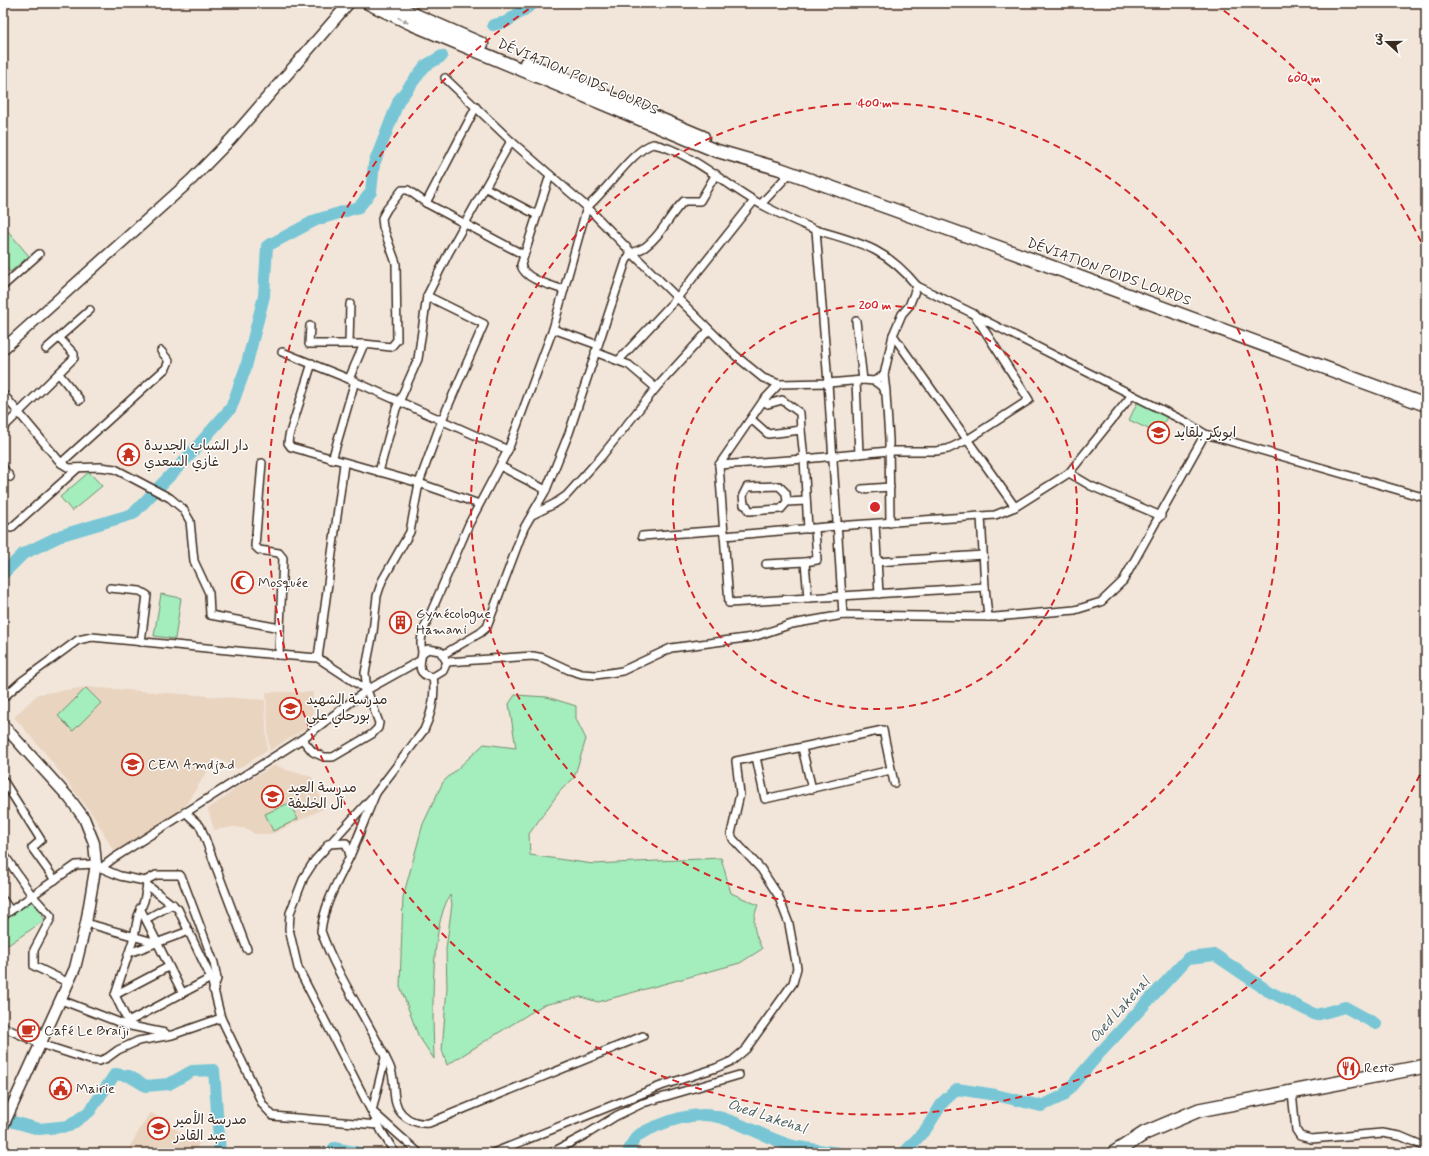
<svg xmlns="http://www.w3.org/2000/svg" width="1429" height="1156" font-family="Mynerve,'Playpen Sans Arabic',sans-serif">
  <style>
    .built { fill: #e9d4c0 }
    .green { fill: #a4edbc; stroke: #708c6d }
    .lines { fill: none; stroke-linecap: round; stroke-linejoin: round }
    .river { stroke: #78c6d5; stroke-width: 12 }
    .street-casing { stroke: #3b2a1e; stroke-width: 10 }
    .secondary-casing { stroke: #3b2a1e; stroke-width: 13 }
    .primary-casing { stroke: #3b2a1e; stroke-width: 15 }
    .highway-casing { stroke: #3b2a1e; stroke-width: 16 }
    .street { stroke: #fff; stroke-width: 7 }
    .secondary { stroke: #fff; stroke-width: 10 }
    .primary { stroke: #fff; stroke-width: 12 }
    .highway { stroke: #fff; stroke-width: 13 }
    .oneway { fill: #a79f9a }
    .ring { fill: none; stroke: #d62828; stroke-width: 2; stroke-dasharray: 7 5 }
    .labels { text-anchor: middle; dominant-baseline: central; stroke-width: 3; stroke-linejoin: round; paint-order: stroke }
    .street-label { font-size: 14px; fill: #3b2a1e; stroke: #fff }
    .poi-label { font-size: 14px; fill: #3b2a1e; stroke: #fff; text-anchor: start }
    .water-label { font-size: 15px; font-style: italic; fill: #50615e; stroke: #fff }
    .centre { fill: #d62828; stroke: #fff; stroke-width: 2 }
    .ring-label { font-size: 12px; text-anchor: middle; font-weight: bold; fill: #d62828; stroke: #fff; stroke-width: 3; stroke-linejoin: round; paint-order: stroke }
  </style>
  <rect width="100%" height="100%" fill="#f2e6da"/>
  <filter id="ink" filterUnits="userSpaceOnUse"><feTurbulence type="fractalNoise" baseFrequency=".025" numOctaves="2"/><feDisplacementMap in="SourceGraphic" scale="8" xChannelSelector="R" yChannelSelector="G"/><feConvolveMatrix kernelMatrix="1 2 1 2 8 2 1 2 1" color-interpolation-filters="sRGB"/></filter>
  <g filter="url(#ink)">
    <!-- built -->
    <g class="built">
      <polygon points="86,687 265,700 267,751 238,769 216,758 184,808 121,850 113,850 95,818 45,753 14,717 38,694"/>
      <polygon points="266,692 313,692 313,724 269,751"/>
      <polygon points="275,765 287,770 312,777 325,808 272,834 254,834 248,829 234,827 214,830 208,809 242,784"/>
      <polygon points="150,1112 199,1144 193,1153 126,1153"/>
    </g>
    <!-- green -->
    <g class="green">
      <polygon points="3,225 29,256 10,272 3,264"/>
      <polygon points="1138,401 1168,415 1159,434 1129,420"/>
      <polygon points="89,472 102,486 72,511 60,497"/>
      <polygon points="161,594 181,598 175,639 154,636"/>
      <polygon points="86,688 101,703 73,731 58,716"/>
      <path d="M515 695 547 697 576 706V719L586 739 574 778 560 791 529 834 530 855 593 864 721 858 731 893 758 905C751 922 754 932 762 949L740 963 598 1002 581 997 543 1005 447 1065 442 1050 447 988 446 949 452 904 450 895C429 929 433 1017 434 1059L418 1035 400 986 403 897 423 824 443 782 484 744 516 748 509 704Z"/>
      <polygon points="289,803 298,819 273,831 265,814"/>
      <polygon points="32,901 45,920 8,945 3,938 3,921"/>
    </g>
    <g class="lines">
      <!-- river -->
      <g class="river">
        <polyline points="493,25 506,22 534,3"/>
        <polyline points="3,574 23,554 62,535 133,514 187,458 231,408 246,367 264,296 267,246 316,220 359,207 371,192 374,164 399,100 425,66 442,56"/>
        <polyline points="3,1119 39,1129 69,1126 90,1111 115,1074 129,1076 146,1086 169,1084 192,1071 214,1070 220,1153"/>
        <polyline points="331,1153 334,1148 359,1153"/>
        <path d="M628 1153C634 1135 640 1133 657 1126 676 1118 702 1111 722 1118 746 1125 766 1138 790 1145 805 1149 823 1150 838 1153"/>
        <polyline points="904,1153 926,1129 943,1102 957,1089 996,1095 1041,1106 1063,1096 1097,1056 1188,958 1215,955 1268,991 1316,1015 1345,1007 1376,1024"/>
      </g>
      <defs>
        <g id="street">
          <polyline points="445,78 511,141 587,207 631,252 736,356 763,378 779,384"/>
          <path d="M550 175 521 265C525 280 551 285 564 290"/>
          <polyline points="486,188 537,215"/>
          <polyline points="426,203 476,107"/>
          <polyline points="761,204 790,173"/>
          <polyline points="3,286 39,254"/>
          <polyline points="974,315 1186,422 1205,434"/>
          <polyline points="856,321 863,380 874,381 884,375"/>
          <polyline points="310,326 309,344 364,344 391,347 397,340 396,263 383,227 382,218 387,209 402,190 408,190 426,203 524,255"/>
          <polyline points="553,329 598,345"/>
          <polyline points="349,344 350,304"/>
          <polyline points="46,349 90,310"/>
          <polyline points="282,352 349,379 508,450"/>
          <polyline points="595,352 629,365 656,388"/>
          <polyline points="619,360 677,298 754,201"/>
          <polyline points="312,363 289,436 288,443 291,447 419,483 479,504"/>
          <polyline points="59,374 80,400"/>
          <polyline points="349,379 364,344"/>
          <polyline points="856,381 859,454"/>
          <polyline points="874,381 881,386 886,394 889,439 890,523"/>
          <polyline points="886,392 884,375 893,335"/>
          <polyline points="3,394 61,463 69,468 100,467 115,469 170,498 183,509 190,521 194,561 209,593 210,615 280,628 279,655 92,637 78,640 22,681 3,698"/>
          <polyline points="751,419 768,434 801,430 800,413 782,400 768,404 763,401"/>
          <polyline points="3,428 74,358 74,354 60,339"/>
          <polyline points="801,430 804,459 889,451 936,451 948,449 967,440 1029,400 974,314 917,286"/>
          <polyline points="332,460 355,381"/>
          <polyline points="61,463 166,368 169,361 161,351"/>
          <polyline points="262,463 255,546 259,550 279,553 283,558 280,628"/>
          <polyline points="719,465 729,603 985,587 981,516"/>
          <polyline points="500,466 546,490"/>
          <polyline points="3,468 10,477"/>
          <polyline points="379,472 396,409 418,359 427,296 449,252 511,141"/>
          <polyline points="1069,473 1091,486 1161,516"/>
          <polyline points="862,489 890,487"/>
          <polyline points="787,502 786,493 779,486 747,487 743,495 744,505 747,506 749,511 781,509 787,502 806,501"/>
          <polyline points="1015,507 1069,473 1132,395"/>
          <polyline points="532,515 554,504 566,496 601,457 656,388 709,330"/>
          <polyline points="875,524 879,594"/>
          <polyline points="11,528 78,468"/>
          <polyline points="808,529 804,459 719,465 763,401 779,384 828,383 863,380"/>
          <polyline points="642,536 724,530"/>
          <path d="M724 536 837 526 995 515 1015 507 893 335 902 314 909 306 917 286C886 248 861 243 816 230"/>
          <polyline points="805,562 817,560 815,529"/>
          <polyline points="877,562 983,555"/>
          <polyline points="766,564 805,562 808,598"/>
          <polyline points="985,587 988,617"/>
          <polyline points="110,588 140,591 147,595 141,642"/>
          <path d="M422 653 428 649 440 651 447 662 443 671 433 677C416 675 420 664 422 653 422 650 421 647 421 644 421 640 422 635 423 631L469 524 508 450 553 329 587 207C606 192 633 149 653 144 687 150 725 184 755 201 774 212 795 221 816 230L828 383 843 615"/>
          <path d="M444 654 480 633 487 627 524 528 546 490 569 433 626 261C632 250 635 253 645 247 662 235 669 215 684 201H700L716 174"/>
          <polyline points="318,658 344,464"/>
          <polyline points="447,662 533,656 543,658 569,670 582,674 596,675 622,671 671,648 753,637 792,624 843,615 995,617 1075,610 1101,602 1123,581 1205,434 1426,498"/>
          <polyline points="367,690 419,661"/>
          <polyline points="302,739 313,752 324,757 333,757 372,734 378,728 379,723 367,690 365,673 373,632 377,596 382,581 410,532 419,483 442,420 484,324 427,296"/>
          <polyline points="802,748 812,789"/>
          <polyline points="756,757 765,799 891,770"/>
          <polyline points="3,780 41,840 32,848 55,880"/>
          <path d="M376 793C367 814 359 835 350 856 338 881 324 904 321 931 338 979 369 1021 390 1067 397 1082 390 1102 402 1114 410 1122 418 1124 429 1123L643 1036"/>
          <polyline points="185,812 200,826 203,833 247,949"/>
          <polyline points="328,844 346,843 350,855"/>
          <polyline points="3,853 31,894 51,916 51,918 34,950 34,966 69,983"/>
          <polyline points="98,868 101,868 114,858 302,739 367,690 318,658 279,655"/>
          <polyline points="101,868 120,876 145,881 147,885 178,909 211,978 221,1018 263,1105 273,1116 378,1125"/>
          <polyline points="145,881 156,875 180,875 182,878 214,963 217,979 213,990"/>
          <polyline points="3,900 10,910"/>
          <polyline points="140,908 182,992"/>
          <polyline points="3,916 76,865 96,864"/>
          <polyline points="146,919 173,904"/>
          <polyline points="86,923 157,943"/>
          <polyline points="129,953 189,931"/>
          <polyline points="115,995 168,967"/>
          <polyline points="61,1000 126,1025 165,1033"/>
          <polyline points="128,1022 211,978"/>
          <polyline points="126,1025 128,1022 115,995 134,937 138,916 144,901 147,885"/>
          <polyline points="3,1027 41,1044 90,1060 99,1061 107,1058 118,1050 138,1041 172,1035 221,1018"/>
          <polyline points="385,1058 372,1111 419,1153"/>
          <polyline points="1292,1093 1296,1130 1300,1136 1311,1139 1382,1133 1400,1136 1426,1147"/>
          <path d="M395 1153 382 1132 298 968 289 929 290 913 304 877 315 860 376 793 424 730C432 713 436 697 433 677"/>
          <polyline points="493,1153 661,1086 716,1068 732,1061 746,1049 793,983 797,968 789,924 778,895 761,869 733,839 731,834 740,794 736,761 883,730 894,783"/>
          <polyline points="551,1153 587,1134 616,1116 643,1103 739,1075"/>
        </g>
        <g id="secondary">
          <polyline points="3,349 191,180 231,139 349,3"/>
          <polyline points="3,725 70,799 84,818 94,843 96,864 86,923 75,968 3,1126"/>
        </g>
        <g id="primary">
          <polyline points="368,3 412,24 714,150 780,169 1009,251 1426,405"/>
          <polyline points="388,3 482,44"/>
          <polyline points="526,63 703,137"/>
        </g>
        <polyline id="highway" points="1114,1153 1145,1133 1199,1110 1426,1066"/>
      </defs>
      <!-- street casing -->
      <use href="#street" class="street-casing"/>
      <!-- secondary casing -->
      <use href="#secondary" class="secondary-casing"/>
      <!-- primary casing -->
      <use href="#primary" class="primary-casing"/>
      <!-- highway casing -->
      <use href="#highway" class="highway-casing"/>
      <!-- street -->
      <use href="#street" class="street"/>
      <!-- secondary -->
      <use href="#secondary" class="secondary"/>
      <!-- primary -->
      <use href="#primary" class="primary"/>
      <!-- highway -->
      <use href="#highway" class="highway"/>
    </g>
    <!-- one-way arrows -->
    <defs><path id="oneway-solid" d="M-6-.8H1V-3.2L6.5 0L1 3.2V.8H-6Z"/></defs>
    <use class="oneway" href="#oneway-solid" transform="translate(403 20) rotate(26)"/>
  </g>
  <!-- distance rings -->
  <g class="ring">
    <circle cx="875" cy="507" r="202"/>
    <circle cx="875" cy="507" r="404"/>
    <path d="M1425 764A607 607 0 1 1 536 4M1214 4A607 607 0 0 1 1425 250"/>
  </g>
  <!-- icons -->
  <defs>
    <symbol id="school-ring" viewBox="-11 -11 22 22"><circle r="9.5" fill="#fff" stroke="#c8321e" stroke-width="1.5"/><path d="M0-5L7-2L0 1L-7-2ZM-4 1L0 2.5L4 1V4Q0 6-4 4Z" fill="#c8321e"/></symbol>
    <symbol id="temple-ring" viewBox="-11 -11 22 22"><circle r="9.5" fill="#fff" stroke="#c8321e" stroke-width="1.5"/><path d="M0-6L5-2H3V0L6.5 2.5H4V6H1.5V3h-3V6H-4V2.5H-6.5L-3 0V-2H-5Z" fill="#c8321e"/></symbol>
    <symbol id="mosque-ring" viewBox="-11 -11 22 22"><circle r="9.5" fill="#fff" stroke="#c8321e" stroke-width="1.5"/><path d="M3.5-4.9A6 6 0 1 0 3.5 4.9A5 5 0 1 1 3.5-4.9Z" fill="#c8321e"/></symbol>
    <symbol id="building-ring" viewBox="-11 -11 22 22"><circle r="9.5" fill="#fff" stroke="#c8321e" stroke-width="1.5"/><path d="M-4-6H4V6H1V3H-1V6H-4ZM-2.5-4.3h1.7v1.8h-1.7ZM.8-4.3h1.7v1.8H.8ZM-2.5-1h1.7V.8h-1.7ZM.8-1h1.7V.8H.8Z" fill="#c8321e"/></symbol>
    <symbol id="cafe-ring" viewBox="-11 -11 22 22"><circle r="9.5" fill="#fff" stroke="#c8321e" stroke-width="1.5"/><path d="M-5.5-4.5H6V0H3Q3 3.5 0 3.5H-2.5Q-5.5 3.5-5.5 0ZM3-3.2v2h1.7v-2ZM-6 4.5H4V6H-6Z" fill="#c8321e"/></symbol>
    <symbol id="restaurant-ring" viewBox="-11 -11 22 22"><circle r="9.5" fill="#fff" stroke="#c8321e" stroke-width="1.5"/><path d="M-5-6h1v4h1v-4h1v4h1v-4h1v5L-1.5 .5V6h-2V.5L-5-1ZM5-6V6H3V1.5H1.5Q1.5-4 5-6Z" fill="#c8321e"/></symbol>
    <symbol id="civic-ring" viewBox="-11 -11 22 22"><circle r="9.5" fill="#fff" stroke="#c8321e" stroke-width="1.5"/><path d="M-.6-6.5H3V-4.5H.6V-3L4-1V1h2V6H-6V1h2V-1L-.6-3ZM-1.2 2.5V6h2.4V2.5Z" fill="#c8321e"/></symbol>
  </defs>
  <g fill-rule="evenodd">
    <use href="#school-ring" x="1146" y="420" width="25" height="25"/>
    <use href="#temple-ring" x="116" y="442" width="25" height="25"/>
    <use href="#mosque-ring" x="230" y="570" width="25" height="25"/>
    <use href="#building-ring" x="388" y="610" width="25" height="25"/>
    <use href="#school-ring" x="278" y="696" width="25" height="25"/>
    <use href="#school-ring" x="120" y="752" width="25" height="25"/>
    <use href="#school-ring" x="260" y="784" width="25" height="25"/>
    <use href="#cafe-ring" x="16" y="1018" width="25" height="25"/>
    <use href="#restaurant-ring" x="1336" y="1056" width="25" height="25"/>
    <use href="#civic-ring" x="48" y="1076" width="25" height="25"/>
    <use href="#school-ring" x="146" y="1116" width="25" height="25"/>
  </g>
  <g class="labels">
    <!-- street labels -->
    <g class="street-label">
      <text transform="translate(578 77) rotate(23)">DÉVIATION POIDS LOURDS</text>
      <text transform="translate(1109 272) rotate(20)">DÉVIATION POIDS LOURDS</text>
    </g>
    <!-- poi labels -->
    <g class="poi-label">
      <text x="1174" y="433">ابوبكر بلقايد</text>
      <text x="144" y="446">دار الشباب الجديدة<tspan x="144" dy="16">غازي السعدي</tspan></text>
      <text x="258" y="583">Mosquée</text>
      <text x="416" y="614">Gynécologue<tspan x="416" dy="16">Hamani</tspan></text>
      <text x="306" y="700">مدرسة الشهيد<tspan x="306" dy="16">بورحلي علي</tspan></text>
      <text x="148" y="765">CEM Amdjad</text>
      <text x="288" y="788">مدرسة العيد<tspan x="288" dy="16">آل الخليفة</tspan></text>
      <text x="44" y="1031">Café Le Braiji</text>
      <text x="1364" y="1068">Resto</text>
      <text x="76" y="1089">Mairie</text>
      <text x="174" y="1120">مدرسة الأمير<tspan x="174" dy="16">عبد القادر</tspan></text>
    </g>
    <!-- water labels -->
    <g class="water-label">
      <text transform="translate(1120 1010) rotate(-48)">Oued Lakehal</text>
      <text transform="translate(767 1117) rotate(18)">Oued Lakehal</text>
    </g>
  </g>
  <circle cx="875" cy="507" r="6" class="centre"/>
  <g class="ring-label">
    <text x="1304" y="82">600 m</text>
    <text x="875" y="107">400 m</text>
    <text x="875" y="309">200 m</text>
  </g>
  <!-- margin -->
  <rect width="1429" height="1156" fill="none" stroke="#fff" stroke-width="16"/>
  <rect x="8" y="8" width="1413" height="1140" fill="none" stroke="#3b2a1e" stroke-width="1.5" filter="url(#ink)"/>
  <!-- north arrow -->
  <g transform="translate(1387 42) rotate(291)" stroke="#ffffff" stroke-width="3" paint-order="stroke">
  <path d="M0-3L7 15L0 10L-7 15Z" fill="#3b2a1e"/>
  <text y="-6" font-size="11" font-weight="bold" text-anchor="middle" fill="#3b2a1e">ش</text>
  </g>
</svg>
